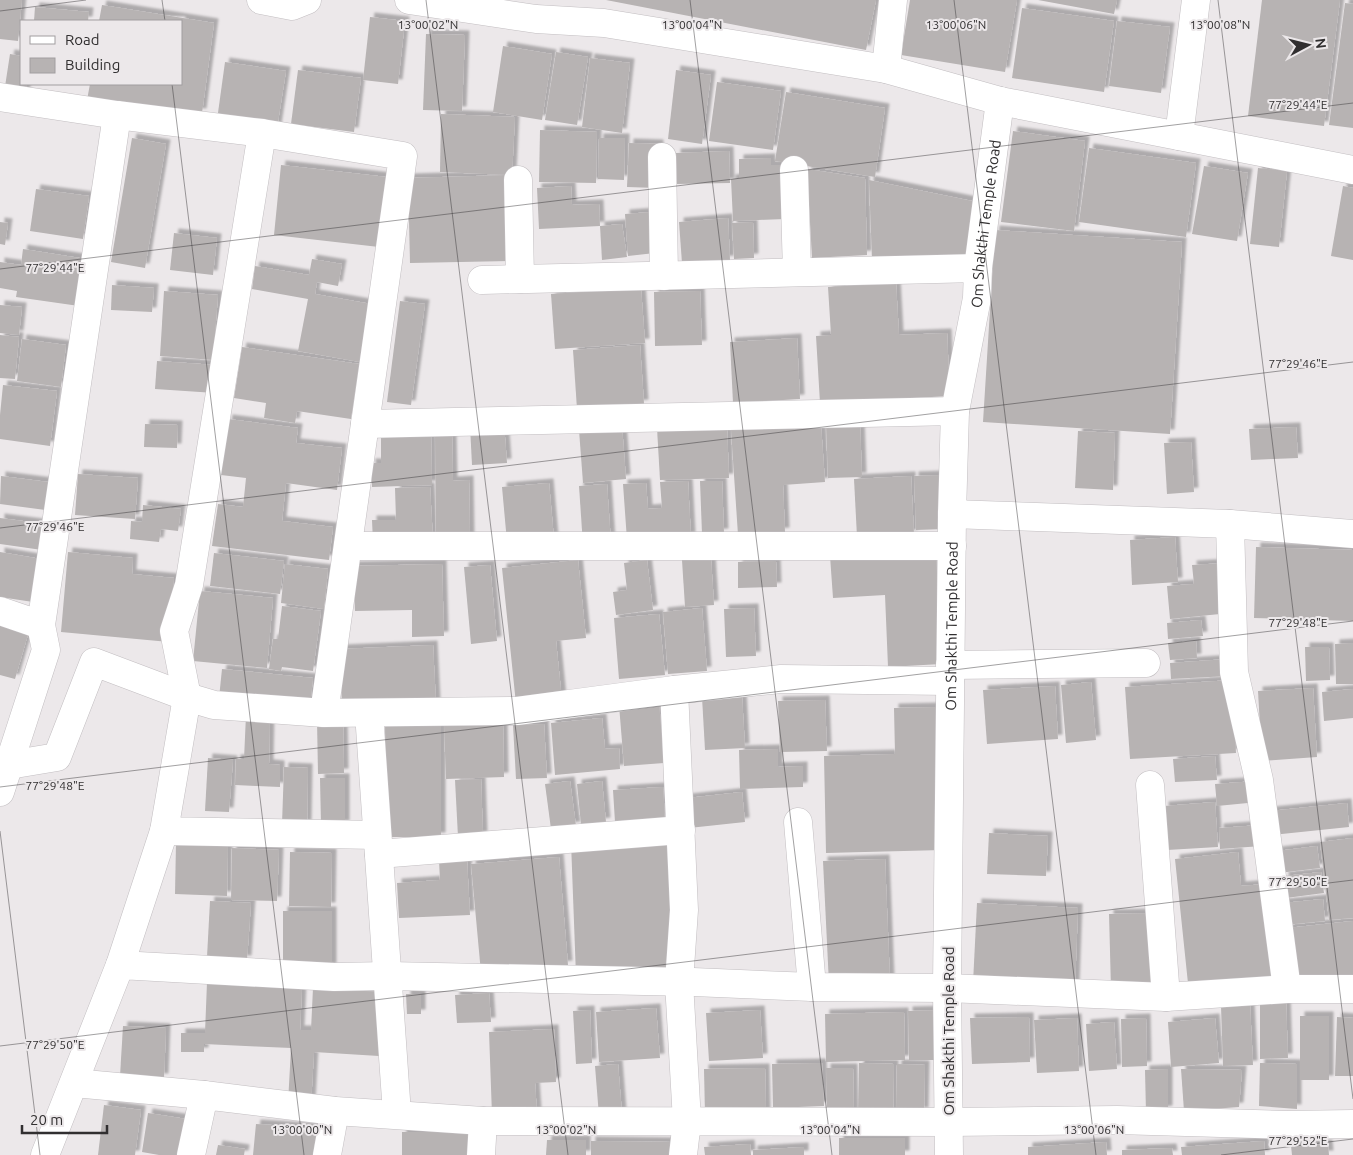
<svg xmlns="http://www.w3.org/2000/svg" width="1353" height="1155" font-family="Ubuntu,sans-serif">
  <style>
    .building { fill: #b7b3b3; filter: url(#shadow) }
    .lines { fill: none; stroke-linecap: round; stroke-linejoin: round }
    .minor-casing { stroke: #c2bec1; stroke-width: 29 }
    .minor { stroke: #fff; stroke-width: 28 }
    .ticks { fill: none; stroke: #312f30; stroke-width: 1; stroke-opacity: 0.45 }
    .labels { text-anchor: middle; dominant-baseline: central; stroke-width: 4; stroke-linejoin: round; paint-order: stroke }
    .street-label { font-size: 15px; fill: #312f30; stroke: #ece8ea }
    .ticks-label { font-size: 12px; text-anchor: middle; fill: #312f30; stroke: #ece8ea; stroke-width: 4; stroke-linejoin: round; paint-order: stroke }
  </style>
  <defs>
    <filter id="shadow"><feDropShadow dx="4.5" dy="-4.5" stdDeviation="1" flood-color="#0004"/></filter>
  </defs>
  <rect width="100%" height="100%" fill="#ece8ea"/>
  <!-- building -->
  <g class="building">
    <polygon points="0,0 22,0 18,41 0,39"/>
    <polygon points="606,0 876,0 866,50"/>
    <polygon points="910,0 1017,0 1005,72 901,55"/>
    <polygon points="1038,0 1117,0 1114,14"/>
    <polygon points="1262,0 1340,0 1324,126 1248,116"/>
    <polygon points="1345,3 1353,4 1353,128 1329,125"/>
    <polygon points="102,5 214,23 202,113 87,100 90,84 181,84 181,21 99,21"/>
    <polygon points="35,7 89,12 88,21 34,21"/>
    <polygon points="1022,8 1114,21 1104,92 1012,78"/>
    <polygon points="370,17 405,21 398,84 363,80"/>
    <polygon points="1117,21 1170,27 1161,93 1109,86"/>
    <polygon points="426,34 465,35 462,111 423,110"/>
    <polygon points="503,46 552,54 542,120 493,112"/>
    <polygon points="556,52 588,57 577,125 545,120"/>
    <polygon points="10,54 21,56 21,84 27,84 25,96 4,93"/>
    <polygon points="590,58 630,63 622,133 582,127"/>
    <polygon points="225,62 286,71 277,128 217,120"/>
    <polygon points="298,70 361,78 354,132 291,124"/>
    <polygon points="676,70 711,75 702,144 668,139"/>
    <polygon points="717,82 781,91 773,150 709,141"/>
    <polygon points="786,92 885,108 875,177 775,161"/>
    <polygon points="441,114 515,117 512,175 440,172"/>
    <polygon points="540,130 597,132 596,183 539,182"/>
    <polygon points="1013,131 1085,141 1074,231 1001,222"/>
    <polygon points="132,138 166,144 145,268 111,262"/>
    <polygon points="599,138 625,138 624,180 598,179"/>
    <polygon points="629,143 659,144 657,188 627,187"/>
    <polygon points="1089,148 1196,163 1186,237 1079,222"/>
    <polygon points="729,151 730,183 677,184 676,153"/>
    <polygon points="771,158 771,165 783,165 785,219 733,221 731,179 739,178 739,159"/>
    <polygon points="281,165 387,177 379,247 274,235"/>
    <polygon points="1204,166 1248,173 1237,241 1192,234"/>
    <polygon points="1258,168 1287,171 1279,247 1250,244"/>
    <polygon points="807,169 865,178 867,255 812,258"/>
    <polygon points="509,175 511,261 410,263 408,178"/>
    <polygon points="869,180 982,203 976,260 872,260"/>
    <polygon points="571,186 572,205 599,204 600,226 539,229 537,188"/>
    <polygon points="1343,186 1353,188 1353,260 1331,256"/>
    <polygon points="36,189 89,196 83,239 30,231"/>
    <polygon points="652,212 655,253 628,256 625,214"/>
    <polygon points="728,218 730,260 682,263 679,222"/>
    <polygon points="0,222 8,223 5,245 0,244"/>
    <polygon points="753,222 754,258 734,259 732,223"/>
    <polygon points="622,224 627,257 602,260 600,226"/>
    <polygon points="995,230 1182,242 1170,434 983,422"/>
    <polygon points="174,233 217,238 213,275 170,270"/>
    <polygon points="23,249 86,259 79,306 16,297 17,291 0,288 0,262 21,265"/>
    <polygon points="312,259 342,264 338,286 317,282 315,294 371,304 360,362 298,351 308,299 252,289 255,266 309,275"/>
    <polygon points="896,283 899,335 947,333 950,396 820,403 816,336 831,335 828,287"/>
    <polygon points="112,285 154,288 152,312 111,310"/>
    <polygon points="641,288 645,343 555,349 551,294"/>
    <polygon points="164,291 218,295 213,360 160,356"/>
    <polygon points="700,291 702,345 655,346 654,292"/>
    <polygon points="400,301 425,304 411,405 387,402"/>
    <polygon points="0,305 22,307 19,335 0,333"/>
    <polygon points="0,335 19,337 15,379 0,378"/>
    <polygon points="797,338 800,399 733,403 730,342"/>
    <polygon points="22,339 66,345 61,387 17,381"/>
    <polygon points="640,345 644,404 577,409 573,350"/>
    <polygon points="242,347 359,364 351,419 297,411 295,423 264,418 266,403 234,398"/>
    <polygon points="157,361 216,365 215,393 155,389"/>
    <polygon points="3,385 57,391 50,446 0,439 0,415"/>
    <polygon points="228,419 298,428 296,443 342,448 337,490 286,483 282,521 333,527 329,560 212,546 218,504 243,507 246,478 221,475"/>
    <polygon points="860,423 862,477 828,478 826,424"/>
    <polygon points="145,424 178,425 177,448 144,447"/>
    <polygon points="504,424 507,463 472,465 470,426"/>
    <polygon points="727,425 729,478 660,480 657,428"/>
    <polygon points="821,425 825,482 783,485 785,532 738,535 731,430"/>
    <polygon points="622,426 626,479 583,483 579,430"/>
    <polygon points="1296,427 1298,458 1251,460 1249,429"/>
    <polygon points="1078,431 1115,433 1113,490 1075,488"/>
    <polygon points="381,435 431,435 432,485 372,487 371,463 381,463"/>
    <polygon points="435,435 452,435 453,481 469,480 470,540 436,541"/>
    <polygon points="1191,442 1194,492 1167,494 1164,443"/>
    <polygon points="78,474 138,478 135,519 75,515"/>
    <polygon points="942,475 944,529 916,530 914,476"/>
    <polygon points="1,476 56,483 53,511 0,504"/>
    <polygon points="911,476 914,534 857,537 854,479"/>
    <polygon points="688,481 691,537 627,540 623,484 646,483 648,509 662,508 660,482"/>
    <polygon points="700,481 722,481 724,533 702,534"/>
    <polygon points="549,483 554,539 507,542 502,487"/>
    <polygon points="607,484 611,543 583,545 579,486"/>
    <polygon points="430,487 433,540 373,542 372,520 396,520 395,488"/>
    <polygon points="143,505 181,509 178,531 161,529 159,542 130,539 131,521 142,522"/>
    <polygon points="0,518 46,524 42,550 0,544"/>
    <polygon points="1175,537 1178,582 1132,585 1130,540"/>
    <polygon points="1256,547 1353,550 1353,621 1254,618"/>
    <polygon points="936,551 941,664 888,667 885,595 833,598 830,556"/>
    <polygon points="0,552 41,559 33,602 0,597"/>
    <polygon points="68,552 133,558 132,574 174,578 169,642 61,632"/>
    <polygon points="214,553 284,561 280,594 210,586"/>
    <polygon points="711,558 714,605 685,607 682,560"/>
    <polygon points="578,560 586,638 556,641 562,700 516,704 502,568"/>
    <polygon points="647,560 653,610 616,615 613,592 627,590 624,563"/>
    <polygon points="776,561 777,587 738,588 738,562"/>
    <polygon points="1225,563 1230,613 1170,619 1167,586 1194,584 1192,565"/>
    <polygon points="285,564 328,569 324,609 281,603"/>
    <polygon points="442,564 444,636 412,637 412,610 355,611 353,566"/>
    <polygon points="490,565 497,641 471,644 464,567"/>
    <polygon points="200,591 273,598 267,668 193,661"/>
    <polygon points="282,606 321,611 313,671 282,667 281,671 269,669 273,639 278,639"/>
    <polygon points="702,608 707,671 668,674 663,612"/>
    <polygon points="754,608 756,656 726,657 724,609"/>
    <polygon points="659,614 665,675 619,679 614,618"/>
    <polygon points="1201,620 1203,636 1168,639 1167,623"/>
    <polygon points="0,624 29,631 15,679 0,675"/>
    <polygon points="1196,641 1197,658 1170,660 1168,643"/>
    <polygon points="1353,643 1353,684 1336,684 1335,644"/>
    <polygon points="433,645 436,704 342,708 340,649"/>
    <polygon points="1305,647 1329,647 1330,680 1306,681"/>
    <polygon points="1228,659 1229,676 1171,679 1170,663"/>
    <polygon points="222,669 313,678 310,706 219,698"/>
    <polygon points="1232,680 1236,753 1130,759 1125,687"/>
    <polygon points="1091,682 1096,740 1066,743 1061,685"/>
    <polygon points="1055,686 1058,739 987,744 983,690"/>
    <polygon points="1313,688 1317,757 1262,761 1258,691"/>
    <polygon points="1353,689 1353,718 1324,721 1322,692"/>
    <polygon points="742,695 745,748 705,750 702,697"/>
    <polygon points="825,700 827,751 780,752 778,701"/>
    <polygon points="659,702 664,763 624,766 619,705"/>
    <polygon points="939,707 943,850 826,853 824,756 895,754 894,708"/>
    <polygon points="246,715 270,716 269,764 280,765 280,787 235,785 236,759 244,759"/>
    <polygon points="602,718 605,749 619,748 620,769 555,775 551,723"/>
    <polygon points="343,719 344,773 318,774 317,720"/>
    <polygon points="385,723 441,723 441,837 386,837"/>
    <polygon points="503,724 504,777 446,779 444,725"/>
    <polygon points="544,724 547,778 516,779 513,725"/>
    <polygon points="778,749 778,767 803,766 803,787 740,789 739,750"/>
    <polygon points="1215,756 1217,780 1175,782 1173,759"/>
    <polygon points="208,758 233,760 229,812 205,811"/>
    <polygon points="284,767 308,768 307,825 282,824"/>
    <polygon points="320,778 345,778 345,825 321,825"/>
    <polygon points="481,779 483,836 458,837 455,780"/>
    <polygon points="570,781 576,826 551,829 545,784"/>
    <polygon points="602,781 606,822 581,825 577,784"/>
    <polygon points="1256,781 1258,802 1217,806 1215,784"/>
    <polygon points="663,787 665,819 615,822 613,790"/>
    <polygon points="742,792 745,822 689,828 687,798"/>
    <polygon points="1215,802 1218,847 1167,850 1164,806"/>
    <polygon points="1347,803 1349,827 1272,835 1270,811"/>
    <polygon points="1260,825 1262,846 1220,849 1219,828"/>
    <polygon points="989,833 1048,836 1046,876 987,874"/>
    <polygon points="1353,838 1353,918 1329,920 1320,842"/>
    <polygon points="670,839 675,972 576,976 571,842"/>
    <polygon points="176,843 228,844 227,896 175,894"/>
    <polygon points="1317,846 1320,868 1279,873 1277,851"/>
    <polygon points="232,848 279,850 277,901 231,900"/>
    <polygon points="290,852 332,853 331,907 289,906"/>
    <polygon points="1238,852 1241,886 1265,884 1280,983 1189,993 1175,859"/>
    <polygon points="559,857 568,965 481,973 471,864"/>
    <polygon points="885,859 890,981 829,984 823,861"/>
    <polygon points="467,860 470,915 399,918 397,883 440,880 439,861"/>
    <polygon points="1321,872 1324,893 1286,898 1284,876"/>
    <polygon points="1323,899 1325,921 1285,925 1283,903"/>
    <polygon points="210,901 251,903 247,960 207,957"/>
    <polygon points="977,903 1078,908 1075,988 973,983"/>
    <polygon points="283,911 332,911 332,968 283,967"/>
    <polygon points="1154,913 1155,988 1111,989 1109,914"/>
    <polygon points="1353,921 1353,980 1293,987 1287,928"/>
    <polygon points="207,982 302,988 300,1030 311,1030 313,988 382,992 379,1056 314,1052 311,1104 288,1103 291,1048 204,1044 204,1052 181,1052 181,1033 205,1033"/>
    <polygon points="489,993 491,1022 457,1023 455,995"/>
    <polygon points="406,994 421,994 421,1014 407,1014"/>
    <polygon points="1286,1000 1288,1058 1260,1059 1260,1001"/>
    <polygon points="1250,1005 1253,1065 1223,1066 1221,1006"/>
    <polygon points="656,1008 660,1058 599,1062 596,1012"/>
    <polygon points="590,1010 592,1063 576,1064 573,1011"/>
    <polygon points="760,1010 763,1058 709,1061 706,1013"/>
    <polygon points="944,1010 945,1060 909,1060 908,1011"/>
    <polygon points="904,1012 905,1060 826,1062 825,1014"/>
    <rect x="1300" y="1016" width="29" height="64"/>
    <polygon points="1029,1017 1030,1062 972,1064 970,1018"/>
    <polygon points="1337,1017 1353,1018 1353,1076 1335,1076"/>
    <polygon points="1077,1018 1079,1071 1037,1073 1034,1020"/>
    <polygon points="1146,1018 1147,1066 1122,1067 1121,1019"/>
    <polygon points="1215,1018 1219,1063 1171,1067 1168,1022"/>
    <polygon points="1114,1022 1117,1069 1089,1071 1086,1024"/>
    <polygon points="123,1026 166,1028 164,1078 120,1076"/>
    <polygon points="554,1029 556,1082 535,1083 537,1113 492,1115 489,1032"/>
    <polygon points="822,1063 824,1106 773,1108 772,1064"/>
    <polygon points="859,1063 894,1064 893,1114 858,1113"/>
    <polygon points="1260,1063 1297,1064 1297,1109 1259,1106"/>
    <polygon points="618,1064 622,1114 599,1116 595,1066"/>
    <polygon points="897,1064 925,1065 924,1112 896,1111"/>
    <polygon points="765,1068 766,1113 705,1115 704,1069"/>
    <polygon points="826,1068 853,1068 854,1120 827,1121"/>
    <polygon points="1168,1069 1168,1110 1146,1113 1145,1070"/>
    <polygon points="1181,1069 1242,1070 1239,1107 1184,1111"/>
    <polygon points="104,1105 141,1110 135,1155 98,1155"/>
    <polygon points="148,1113 193,1120 188,1155 159,1155 142,1152"/>
    <polygon points="256,1124 319,1128 317,1155 253,1155"/>
    <rect x="402" y="1132" width="72" height="23"/>
    <rect x="839" y="1138" width="66" height="17"/>
    <polygon points="547,1140 586,1140 586,1155 546,1155"/>
    <polygon points="591,1141 671,1142 671,1155 591,1155"/>
    <polygon points="1264,1141 1265,1155 1182,1155 1181,1147"/>
    <polygon points="1106,1142 1107,1155 1028,1155 1028,1147"/>
    <polygon points="750,1144 751,1155 705,1155 704,1147"/>
    <polygon points="1328,1144 1329,1155 1292,1155 1291,1146"/>
    <polygon points="218,1145 245,1149 244,1155 216,1155"/>
    <polygon points="804,1147 804,1155 753,1155 753,1150"/>
    <polygon points="1172,1148 1173,1155 1122,1155 1122,1150"/>
  </g>
  <g class="lines">
    <defs>
      <g id="minor">
        <polyline points="261,0 292,6 307,0"/>
        <polyline points="409,0 536,19 604,23 886,69 1000,101 1353,170"/>
        <polyline points="886,69 893,0"/>
        <polyline points="0,97 117,115 262,133 403,156 324,713"/>
        <polyline points="262,133 189,585 174,631 187,697 164,831 377,835"/>
        <polyline points="1179,136 1196,0"/>
        <polyline points="662,157 664,276"/>
        <polyline points="794,170 797,272"/>
        <polyline points="518,180 520,279"/>
        <polyline points="482,280 978,268"/>
        <polyline points="365,424 955,411"/>
        <polyline points="952,514 1230,524 1353,534"/>
        <polyline points="1230,524 1234,672 1259,780 1287,989"/>
        <polyline points="348,546 952,546"/>
        <polyline points="0,611 41,625 117,115"/>
        <polyline points="950,665 1146,663"/>
        <polyline points="674,690 684,910 679,982 687,1121 683,1155"/>
        <polyline points="369,713 397,1114"/>
        <polyline points="0,762 9,765 57,757 94,662 187,697 214,705 324,713 517,711 674,690 781,679 950,681"/>
        <polyline points="1150,785 1166,997"/>
        <polyline points="0,792 46,650 41,625"/>
        <polyline points="798,822 812,987"/>
        <polyline points="379,854 681,830"/>
        <polyline points="120,965 164,831"/>
        <polyline points="74,1083 204,1095"/>
        <polyline points="45,1155 120,965 334,977 388,976 693,982 812,987 947,988 1166,997 1287,989 1353,989"/>
        <polyline points="191,1155 204,1095 335,1111 483,1121 948,1122 1117,1120 1286,1125 1353,1124"/>
        <polyline points="327,1155 335,1111"/>
        <polyline points="481,1155 483,1121"/>
        <path id="s1" d="M949 1155 947 988 952 514 955 411 977 298 978 268 1000 101"/>
      </g>
    </defs>
    <!-- minor casing -->
    <use href="#minor" class="minor-casing"/>
    <!-- minor -->
    <use href="#minor" class="minor"/>
  </g>
  <!-- ticks -->
  <path class="ticks" d="M162 0 165 21M426 0 568 1155M690 0 832 1155M954 0 1096 1155M1218 0 1353 1099M0 11 86 0M172 84 304 1155M0 269 1353 103M0 528 1353 362M0 787 1353 621M0 831 40 1155M0 1046 1353 880M1221 1155 1353 1139"/>
  <g class="labels">
    <!-- street labels -->
    <g class="street-label">
      <text stroke="none"><textPath href="#s1" startOffset="934">Om Shakthi Temple Road</textPath></text>
      <text stroke="none"><textPath href="#s1" startOffset="529">Om Shakthi Temple Road</textPath></text>
      <text transform="translate(948 1031) rotate(-90)">Om Shakthi Temple Road</text>
    </g>
  </g>
  <g class="ticks-label">
    <text x="428" y="29">13°00'02"N</text>
    <text x="692" y="29">13°00'04"N</text>
    <text x="956" y="29">13°00'06"N</text>
    <text x="1220" y="29">13°00'08"N</text>
    <text x="1298" y="109">77°29'44"E</text>
    <text x="55" y="272">77°29'44"E</text>
    <text x="1298" y="368">77°29'46"E</text>
    <text x="55" y="531">77°29'46"E</text>
    <text x="1298" y="627">77°29'48"E</text>
    <text x="55" y="790">77°29'48"E</text>
    <text x="1298" y="886">77°29'50"E</text>
    <text x="55" y="1049">77°29'50"E</text>
    <text x="302" y="1134">13°00'00"N</text>
    <text x="566" y="1134">13°00'02"N</text>
    <text x="830" y="1134">13°00'04"N</text>
    <text x="1094" y="1134">13°00'06"N</text>
    <text x="1298" y="1145">77°29'52"E</text>
  </g>
  <!-- legend -->
  <rect x="20" y="20" width="162" height="65" fill="#ece8ea" stroke="#a19ea0"/>
  <rect x="30" y="36" width="25" height="8" fill="#ffffff" stroke="#a19ea0"/>
  <text x="65" y="45" font-size="15" fill="#312f30">Road</text>
  <rect x="30" y="58" width="25" height="15" fill="#b7b3b3" stroke="#a19ea0"/>
  <text x="65" y="70" font-size="15" fill="#312f30">Building</text>
  <!-- north arrow -->
  <g transform="translate(1308 45) rotate(83)" stroke="#ece8ea" stroke-width="4" paint-order="stroke">
  <path d="M0-4L9 19L0 12L-9 19Z" fill="#312f30"/>
  <text y="-8" font-size="14" font-weight="bold" text-anchor="middle" fill="#312f30">N</text>
  </g>
  <!-- scale -->
  <path d="M22 1125v8h85v-8" fill="none" stroke="#312f30" stroke-width="2.5"/>
  <text x="30" y="1125" font-size="15" fill="#312f30" stroke="#ece8ea" stroke-width="4" paint-order="stroke">20 m</text>
</svg>
